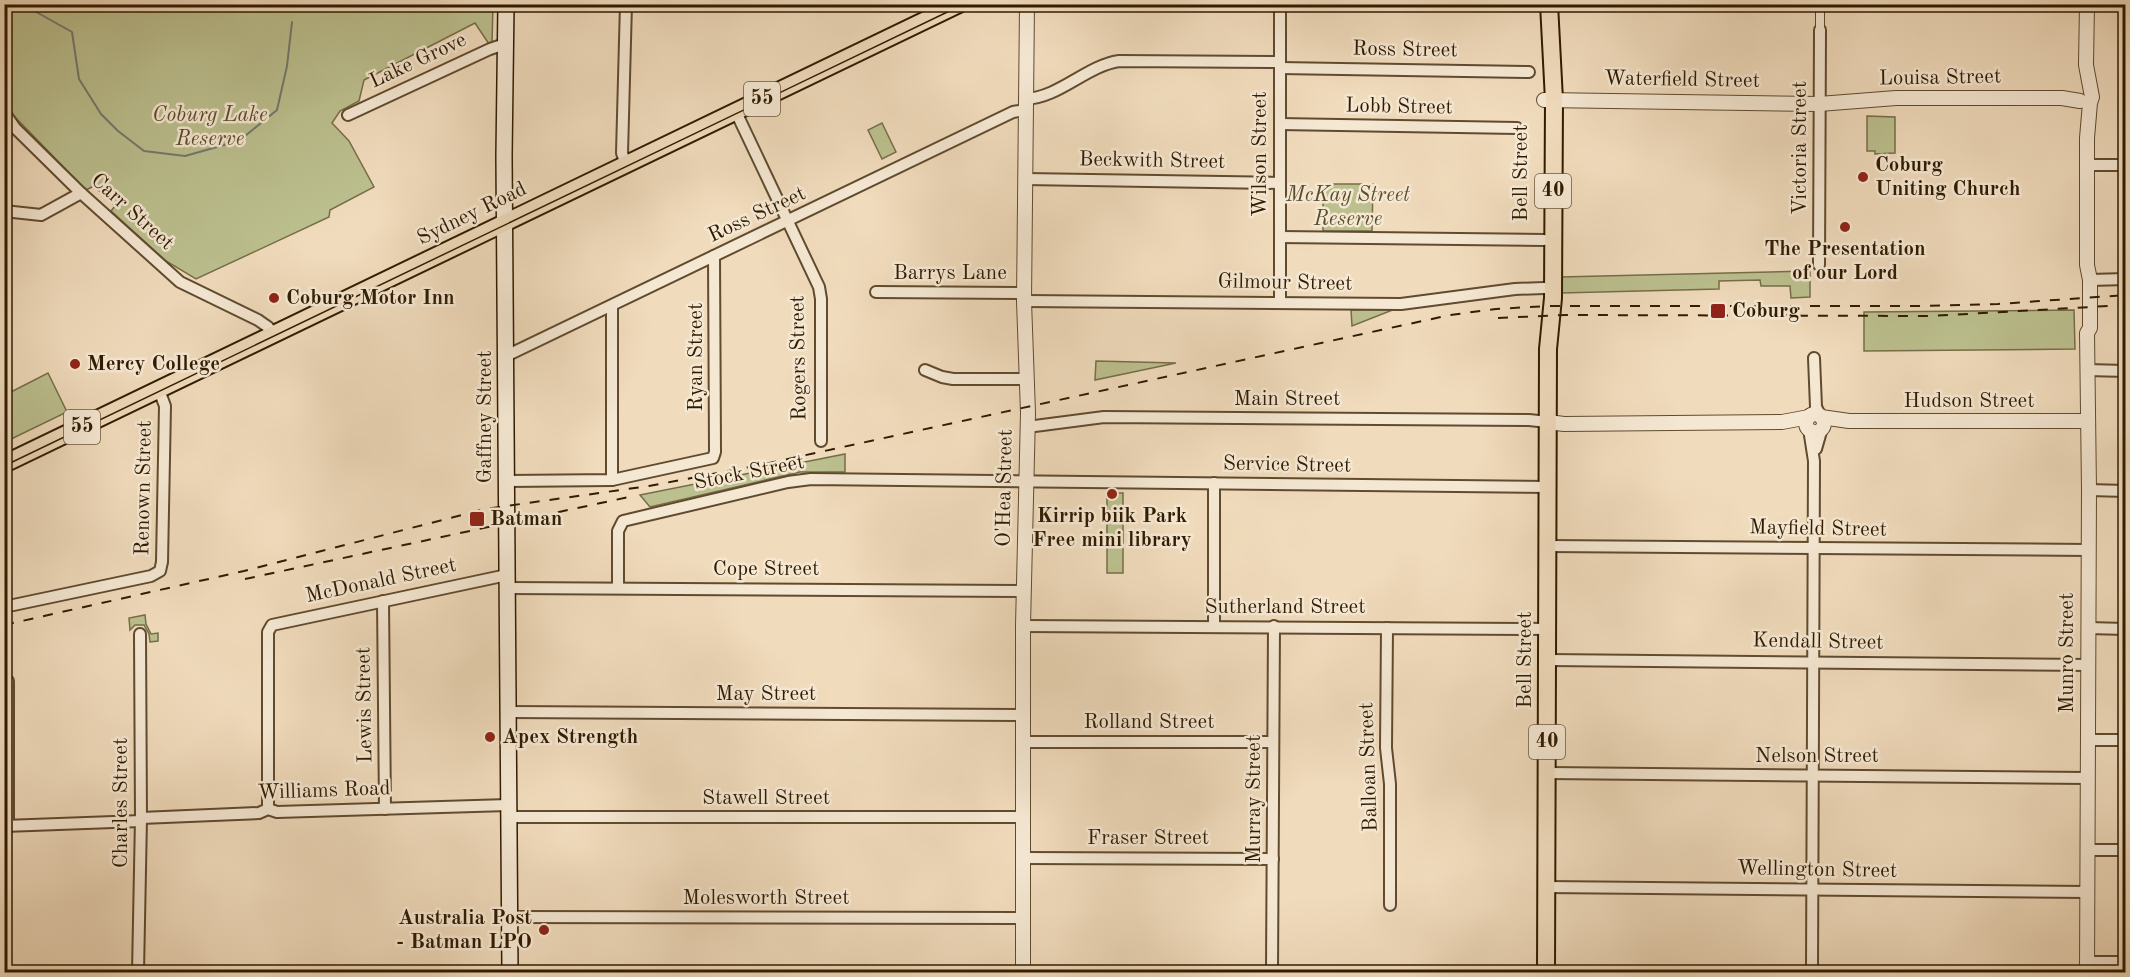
<svg xmlns="http://www.w3.org/2000/svg" width="2130" height="977" font-family="'Old Standard TT',serif">
  <style>
    .green { fill: #bcc08f; stroke: #766e48; stroke-width: 1.5 }
    .lines { fill: none; stroke-linecap: round; stroke-linejoin: round }
    .stream { stroke: #727a70; stroke-width: 2 }
    .pedestrian-casing { stroke: #604b2f; stroke-width: 10 }
    .minor-casing { stroke: #604b2f; stroke-width: 14 }
    .tertiary-casing { stroke: #604b2f; stroke-width: 16 }
    .secondary-casing { stroke: #301b00; stroke-width: 18 }
    .trunk-casing { stroke: #301b00; stroke-width: 20 }
    .pedestrian { stroke: #f5e8d3; stroke-width: 8 }
    .minor { stroke: #f5e8d3; stroke-width: 10 }
    .tertiary { stroke: #f5e8d3; stroke-width: 14 }
    .secondary { stroke: #f5e8d3; stroke-width: 15 }
    .trunk { stroke: #f0dbbc; stroke-width: 16 }
    .tram { stroke: #301b00; stroke-width: 1.5 }
    .rail { stroke: #301b00; stroke-width: 2; stroke-dasharray: 10 10; stroke-linecap: butt }
    .poi-dot { fill: #8f2418; stroke: #f5e8d3; stroke-width: 2 }
    .labels { text-anchor: middle; dominant-baseline: central; stroke-width: 5; stroke-linejoin: round; paint-order: stroke }
    .shield { fill: #f5e8d3; stroke: #6b583f; stroke-width: 1.5 }
    .shield-label { font-size: 20px; font-weight: bold; fill: #301b00 }
    .street-label { font-size: 21px; fill: #301b00; stroke: #f5e8d3 }
    .park-label { font-size: 21px; font-style: italic; fill: #5a4d2b; stroke: #f5e8d3 }
    .poi-label { font-size: 21px; font-weight: bold; fill: #301b00; stroke: #f5e8d3; text-anchor: start }
  </style>
  <rect width="100%" height="100%" fill="#f0dbbc"/>
  <filter id="stains"><feTurbulence type="fractalNoise" baseFrequency=".00333" numOctaves="4"/><feColorMatrix values="0 0 0 0 .2 0 0 0 0 .09 0 0 0 0 .02 0 0 0 .5 -.17"/></filter>
  <radialGradient id="worn" r=".72"><stop offset=".6" stop-color="#630" stop-opacity="0"/><stop offset="1" stop-color="#630" stop-opacity=".3"/></radialGradient>
  <!-- green -->
  <g class="green">
    <polygon points="4,5 493,5 492,43 489,44 475,23 364,80 359,101 340,111 332,123 349,141 374,187 330,210 329,217 196,279 166,261 111,211 115,206 94,186 86,190 12,114 5,100"/>
    <polygon points="1867,116 1895,117 1895,153 1875,154 1875,151 1867,151"/>
    <polygon points="882,123 896,152 882,159 868,130"/>
    <polygon points="1323,184 1373,184 1372,231 1323,231"/>
    <polygon points="1810,271 1810,297 1791,298 1790,286 1761,286 1760,280 1719,281 1719,289 1561,293 1560,277"/>
    <polygon points="1395,309 1352,326 1351,310"/>
    <polygon points="2074,310 2075,349 1864,351 1864,312"/>
    <polygon points="1096,361 1176,363 1095,380"/>
    <polygon points="48,373 67,412 5,442 5,395"/>
    <polygon points="845,454 845,472 800,472 650,507 640,495"/>
    <rect x="1107" y="493" width="16" height="80"/>
    <polygon points="145,615 146,624 151,634 158,633 158,641 150,642 149,634 144,625 135,625 130,630 129,618"/>
  </g>
  <g class="lines">
    <!-- stream -->
    <polyline class="stream" points="22,4 72,32 79,79 101,114 118,131 144,151 185,156 224,145 245,136 277,110 287,66 292,22"/>
    <defs>
      <polyline id="pedestrian" points="1820,4 1820,30"/>
      <g id="minor">
        <polyline points="626,4 622,153 626,165"/>
        <polyline points="1280,68 1529,72"/>
        <path d="M1025 99C1059 98 1086 66 1119 61L1280 62"/>
        <polyline points="4,112 15,128 81,193 180,282 258,320 268,327 274,335"/>
        <polyline points="736,112 819,287 821,299 821,441"/>
        <polyline points="348,115 490,49 505,44"/>
        <polyline points="1280,124 1517,128"/>
        <polyline points="2087,165 2126,165"/>
        <polyline points="1025,179 1280,183"/>
        <polyline points="4,211 41,215 81,193"/>
        <polyline points="1280,237 1544,240"/>
        <polyline points="1819,265 1820,30"/>
        <polyline points="2090,280 2126,279"/>
        <polyline points="876,292 1024,293"/>
        <polyline points="1024,301 1401,304 1515,289 1544,288"/>
        <polyline points="1280,303 1280,4"/>
        <polyline points="612,306 612,480"/>
        <polyline points="506,356 1013,112 1025,110"/>
        <polyline points="1814,358 1816,407 1821,417"/>
        <polyline points="925,370 942,377 953,379 1025,379"/>
        <polyline points="2087,370 2126,371"/>
        <polyline points="1027,427 1104,417 1529,420 1548,422"/>
        <polyline points="1809,429 1814,461 1812,972"/>
        <polyline points="1816,449 1822,428"/>
        <polyline points="507,481 612,480 713,458 715,452 714,256"/>
        <polyline points="1214,483 1214,626"/>
        <polyline points="2089,490 2126,491"/>
        <polyline points="1547,546 2089,550"/>
        <polyline points="507,588 1024,591"/>
        <polyline points="618,588 618,531 623,521 788,482 811,479 1548,487"/>
        <polyline points="383,601 385,809"/>
        <polyline points="4,607 151,576 160,571 162,562 165,406 159,390"/>
        <polyline points="1023,626 1547,629"/>
        <polyline points="1387,628 1386,748 1390,784 1390,905"/>
        <polyline points="2088,628 2126,629"/>
        <polyline points="1548,660 2088,665"/>
        <polyline points="8,681 8,826"/>
        <polyline points="508,712 1024,715"/>
        <polyline points="2087,740 2126,740"/>
        <polyline points="1024,742 1273,742"/>
        <polyline points="1547,773 2087,778"/>
        <polyline points="268,809 268,632 272,625 507,575"/>
        <polyline points="509,817 1024,817"/>
        <polyline points="141,818 259,813 268,809 277,812 508,805"/>
        <polyline points="4,826 141,821"/>
        <polyline points="2087,850 2126,850"/>
        <polyline points="1024,858 1273,859"/>
        <polyline points="1546,887 2087,892"/>
        <polyline points="509,917 1023,918"/>
        <polyline points="2087,962 2126,962"/>
        <polyline points="138,972 141,818 140,634"/>
        <polyline points="1272,972 1274,626"/>
      </g>
      <g id="tertiary">
        <polyline points="1544,100 1819,104 1896,98 2062,98 2080,101"/>
        <circle cx="1815" cy="423" r="9"/>
        <polyline points="1821,417 1849,421 2088,421"/>
        <polyline points="1548,422 1564,424 1782,422 1809,417"/>
        <polyline points="1023,972 1023,626 1028,413 1024,301 1027,4"/>
        <polyline points="2087,972 2089,490 2087,333 2090,328 2090,280 2087,265 2087,138 2090,103 2092,97 2086,65 2087,4"/>
      </g>
      <polyline id="secondary" points="506,4 504,156 510,972"/>
      <g id="trunk">
        <polyline points="4,464 959,4"/>
        <polyline points="1546,972 1548,349 1553,298 1554,100 1549,4"/>
      </g>
    </defs>
    <!-- pedestrian casing -->
    <use href="#pedestrian" class="pedestrian-casing"/>
    <!-- minor casing -->
    <use href="#minor" class="minor-casing"/>
    <!-- tertiary casing -->
    <use href="#tertiary" class="tertiary-casing"/>
    <!-- secondary casing -->
    <use href="#secondary" class="secondary-casing"/>
    <!-- trunk casing -->
    <use href="#trunk" class="trunk-casing"/>
    <!-- pedestrian -->
    <use href="#pedestrian" class="pedestrian"/>
    <!-- minor -->
    <use href="#minor" class="minor"/>
    <!-- tertiary -->
    <use href="#tertiary" class="tertiary"/>
    <!-- secondary -->
    <use href="#secondary" class="secondary"/>
    <!-- trunk -->
    <use href="#trunk" class="trunk"/>
    <!-- tram -->
    <polyline class="tram" points="4,466 964,4"/>
    <!-- rail -->
    <g class="rail">
      <polyline points="1498,318 1566,315 1931,316 2126,305"/>
      <polyline points="245,579 629,497"/>
      <polyline points="4,625 244,571 485,509 649,486 760,465 1450,315 1496,309 1548,306 1924,306 1998,304 2126,295"/>
    </g>
  </g>
  <!-- markers -->
  <g class="poi-dot">
    <circle cx="1863" cy="177" r="6"/>
    <circle cx="1845" cy="227" r="6"/>
    <circle cx="274" cy="298" r="6"/>
    <rect x="1710" y="303" width="16" height="16" rx="3"/>
    <circle cx="75" cy="364" r="6"/>
    <circle cx="1112" cy="494" r="6"/>
    <rect x="469" y="511" width="16" height="16" rx="3"/>
    <circle cx="490" cy="737" r="6"/>
    <circle cx="544" cy="930" r="6"/>
  </g>
  <g class="labels">
    <!-- shield labels -->
    <g class="shield">
      <rect x="744" y="82" width="36" height="34" rx="4.5"/>
      <rect x="1535" y="174" width="36" height="34" rx="4.5"/>
      <rect x="64" y="410" width="36" height="34" rx="4.5"/>
      <rect x="1529" y="725" width="36" height="34" rx="4.5"/>
    </g>
    <g class="shield-label">
      <text x="762" y="99">55</text>
      <text x="1553" y="191">40</text>
      <text x="82" y="427">55</text>
      <text x="1547" y="742">40</text>
    </g>
    <!-- street labels -->
    <g class="street-label">
      <text transform="translate(1405 50) rotate(1)">Ross Street</text>
      <text transform="translate(418 61) rotate(-25)">Lake Grove</text>
      <text transform="translate(1940 78) rotate(-1)">Louisa Street</text>
      <text transform="translate(1682 80) rotate(1)">Waterfield Street</text>
      <text transform="translate(1399 107) rotate(1)">Lobb Street</text>
      <text transform="translate(1800 148) rotate(-90)">Victoria Street</text>
      <text transform="translate(1260 154) rotate(-90)">Wilson Street</text>
      <text transform="translate(1152 161) rotate(1)">Beckwith Street</text>
      <text transform="translate(1521 173) rotate(-90)">Bell Street</text>
      <text transform="translate(132 212) rotate(42)">Carr Street</text>
      <text transform="translate(472 214) rotate(-26)">Sydney Road</text>
      <text transform="translate(757 215) rotate(-25)">Ross Street</text>
      <text x="950" y="273">Barrys Lane</text>
      <text transform="translate(1285 283) rotate(1)">Gilmour Street</text>
      <text transform="translate(696 357) rotate(-90)">Ryan Street</text>
      <text transform="translate(799 358) rotate(-91)">Rogers Street</text>
      <text x="1287" y="399">Main Street</text>
      <text x="1969" y="401">Hudson Street</text>
      <text transform="translate(485 417) rotate(-90)">Gaffney Street</text>
      <text transform="translate(1287 465) rotate(1)">Service Street</text>
      <text transform="translate(749 473) rotate(-11)">Stock Street</text>
      <text transform="translate(144 488) rotate(-89)">Renown Street</text>
      <text transform="translate(1005 488) rotate(-89)">O'Hea Street</text>
      <text transform="translate(1818 529) rotate(1)">Mayfield Street</text>
      <text x="766" y="569">Cope Street</text>
      <text transform="translate(381 581) rotate(-12)">McDonald Street</text>
      <text x="1285" y="607">Sutherland Street</text>
      <text transform="translate(1818 642) rotate(1)">Kendall Street</text>
      <text transform="translate(2067 653) rotate(-90)">Munro Street</text>
      <text transform="translate(1525 660) rotate(-90)">Bell Street</text>
      <text x="766" y="694">May Street</text>
      <text transform="translate(365 705) rotate(-91)">Lewis Street</text>
      <text x="1149" y="722">Rolland Street</text>
      <text x="1817" y="756">Nelson Street</text>
      <text transform="translate(1369 767) rotate(-92)">Balloan Street</text>
      <text transform="translate(324 791) rotate(-2)">Williams Road</text>
      <text x="766" y="798">Stawell Street</text>
      <text transform="translate(1254 799) rotate(-90)">Murray Street</text>
      <text transform="translate(121 803) rotate(-90)">Charles Street</text>
      <text x="1148" y="838">Fraser Street</text>
      <text transform="translate(1817 870) rotate(1)">Wellington Street</text>
      <text x="766" y="898">Molesworth Street</text>
    </g>
    <!-- park labels -->
    <g class="park-label">
      <text x="210" y="115">Coburg Lake<tspan x="210" dy="24">Reserve</tspan></text>
      <text x="1348" y="195">McKay Street<tspan x="1348" dy="24">Reserve</tspan></text>
    </g>
    <!-- poi labels -->
    <g class="poi-label">
      <text x="1875" y="165">Coburg<tspan x="1875" dy="24">Uniting Church</tspan></text>
      <text x="1845" y="249" text-anchor="middle">The Presentation<tspan x="1845" dy="24">of our Lord</tspan></text>
      <text x="286" y="298">Coburg Motor Inn</text>
      <text x="1732" y="311">Coburg</text>
      <text x="87" y="364">Mercy College</text>
      <text x="1112" y="516" text-anchor="middle">Kirrip biik Park<tspan x="1112" dy="24">Free mini library</tspan></text>
      <text x="490" y="519">Batman</text>
      <text x="502" y="737">Apex Strength</text>
      <text x="532" y="918" text-anchor="end">Australia Post<tspan x="532" dy="24">- Batman LPO</tspan></text>
    </g>
  </g>
  <!-- margin -->
  <rect width="2130" height="977" fill="none" stroke="#f0dbbc" stroke-width="24"/>
  <rect x="6" y="6" width="2118" height="965" fill="none" stroke="#301b00" stroke-width="3"/>
  <rect x="12" y="12" width="2106" height="953" fill="none" stroke="#301b00" stroke-width="1.5"/>
  <rect width="100%" height="100%" filter="url(#stains)"/>
  <rect width="100%" height="100%" fill="url(#worn)"/>
</svg>
